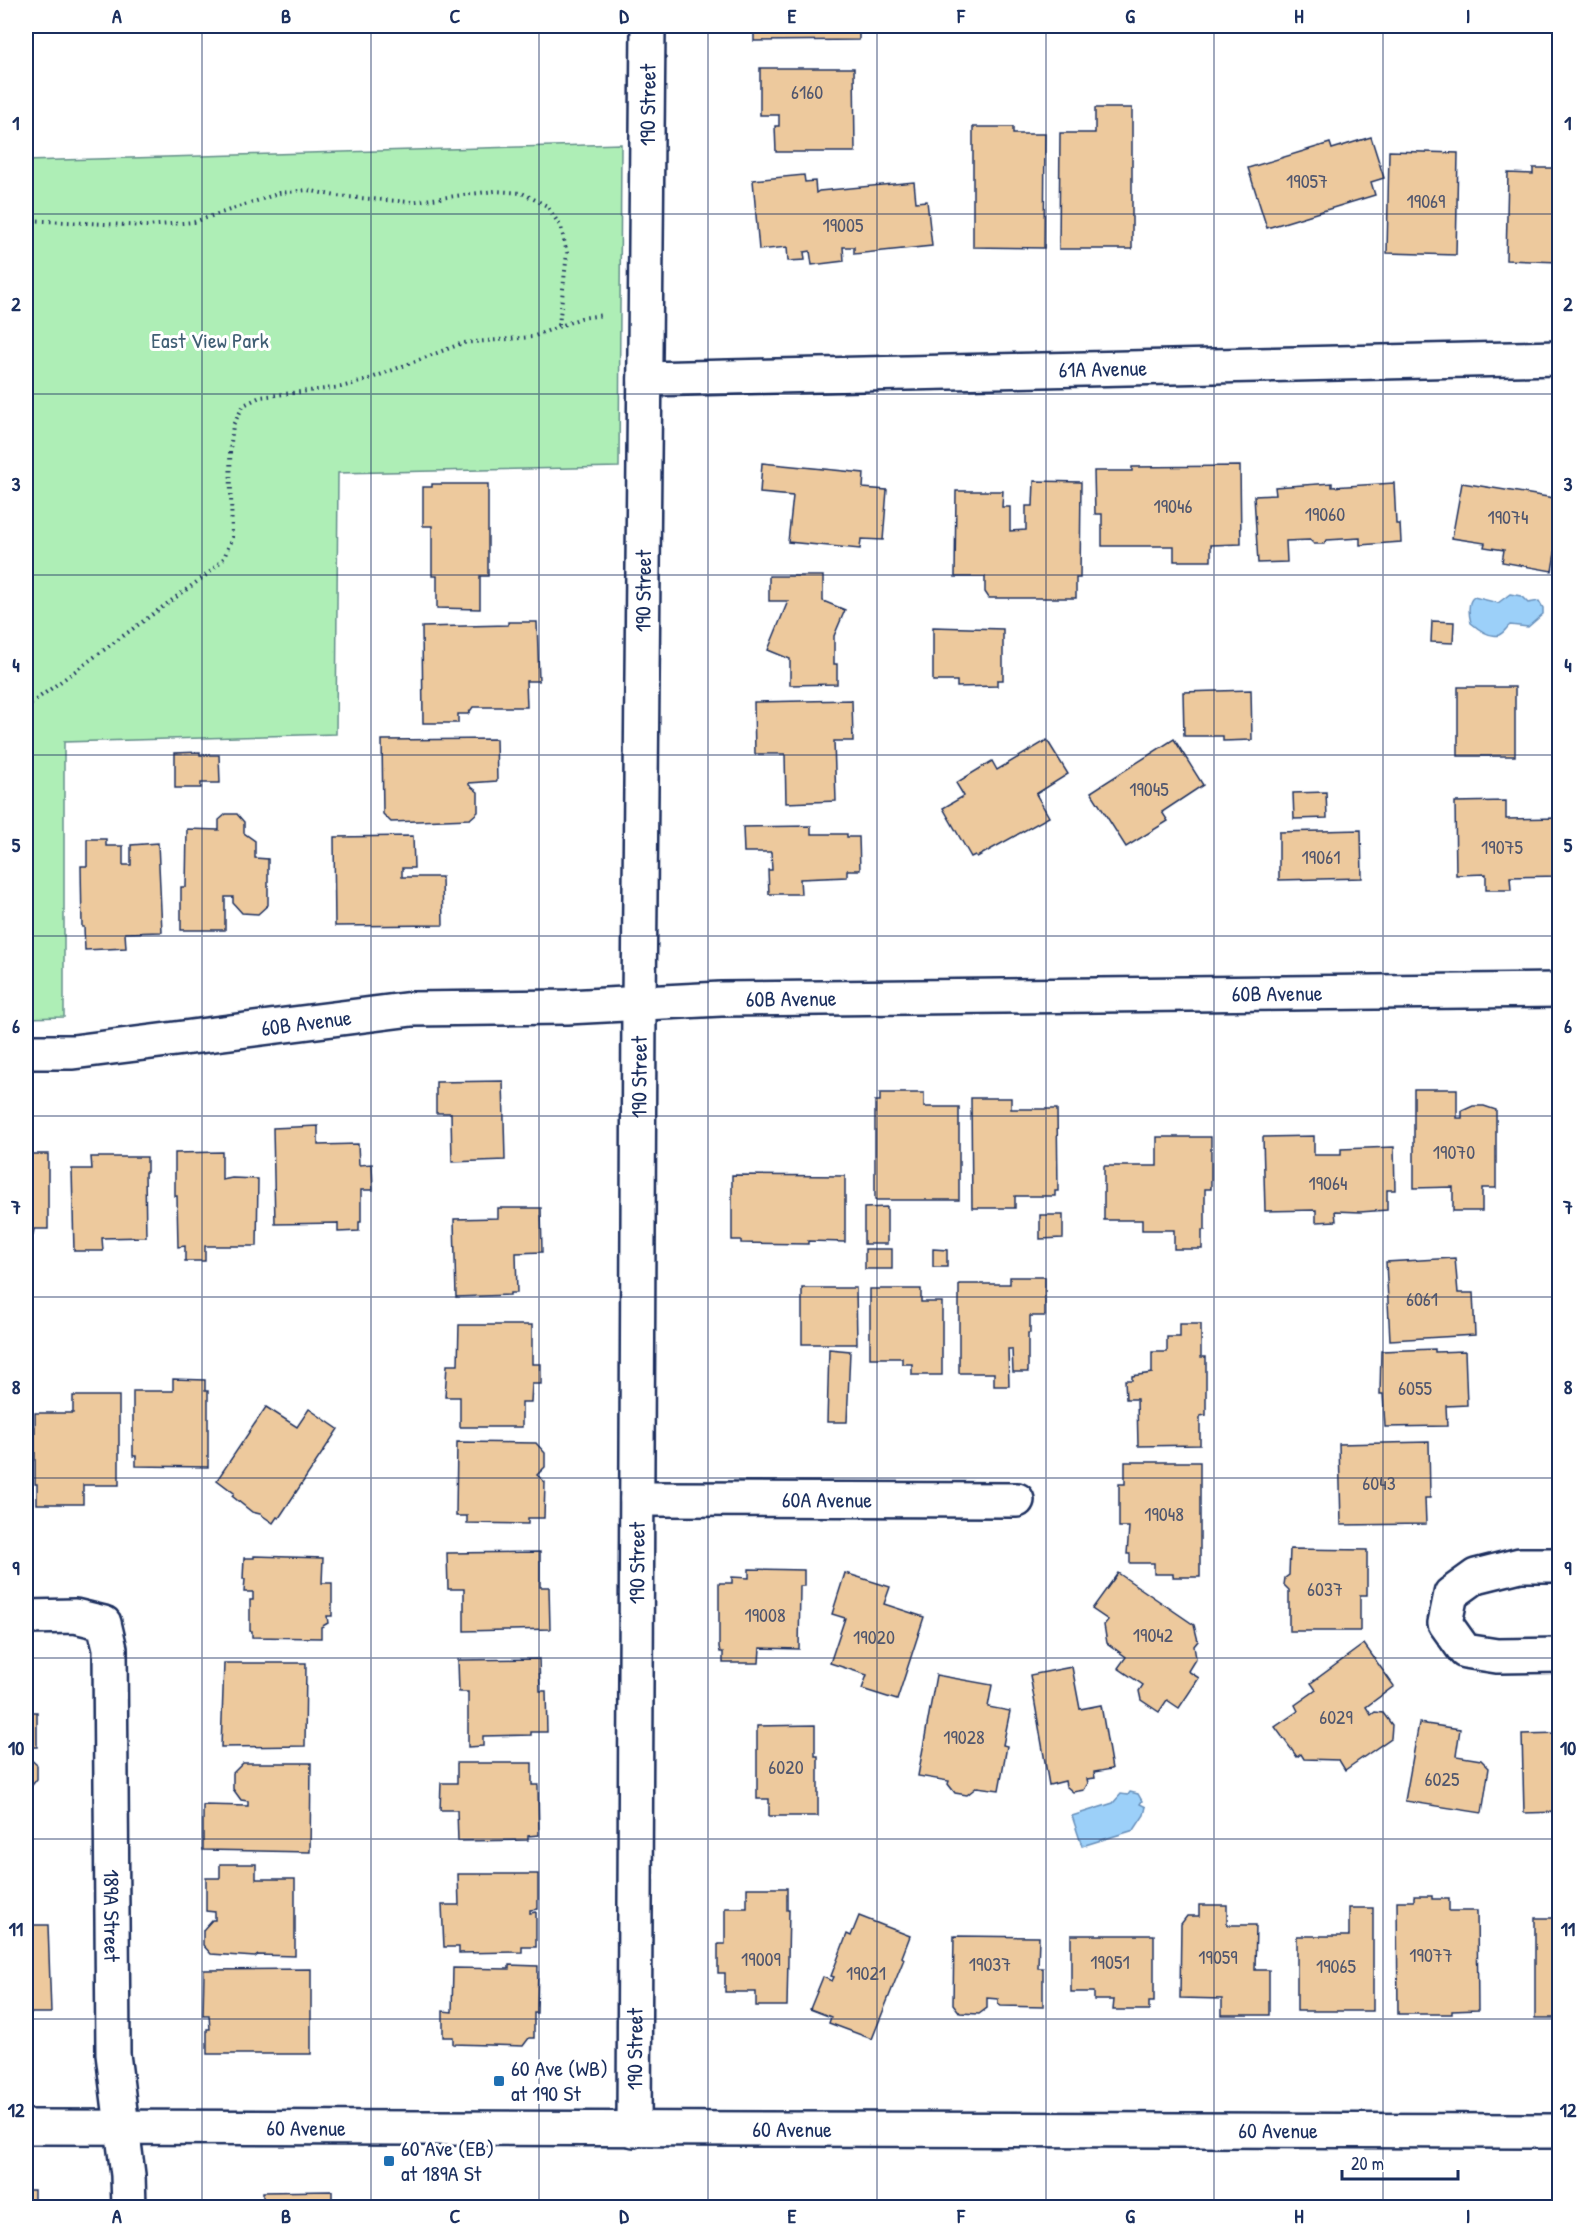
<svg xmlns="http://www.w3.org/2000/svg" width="1585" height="2233" font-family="'Patrick Hand',sans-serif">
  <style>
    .green { fill: #aeeeb6; stroke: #648e8a; stroke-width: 1.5 }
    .water { fill: #9cd0f9; stroke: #6890bb; stroke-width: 1.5 }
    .building { fill: #edc99d; stroke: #1b2f5e; stroke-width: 1.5 }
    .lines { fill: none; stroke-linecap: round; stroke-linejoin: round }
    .minor-casing { stroke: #1b2f5e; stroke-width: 38 }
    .tertiary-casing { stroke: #1b2f5e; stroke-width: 38 }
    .path { stroke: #1b2f5e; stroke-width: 4; stroke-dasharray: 1.5 4.5; stroke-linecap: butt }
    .minor { stroke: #fff; stroke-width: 33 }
    .tertiary { stroke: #fff; stroke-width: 33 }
    .grid { fill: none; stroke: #1b2f5e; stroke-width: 1.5; stroke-opacity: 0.55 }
    .poi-dot { fill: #1f6fb2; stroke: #fff; stroke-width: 2 }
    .labels { text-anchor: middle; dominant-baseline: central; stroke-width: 6; stroke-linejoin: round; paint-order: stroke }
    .number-label { font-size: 20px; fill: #50566e }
    .street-label { font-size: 22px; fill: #1b2f5e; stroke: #fff }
    .park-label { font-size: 22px; fill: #405f74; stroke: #fff }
    .poi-label { font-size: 22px; fill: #1b2f5e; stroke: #fff; text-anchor: start }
    .neatline { fill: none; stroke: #1b2f5e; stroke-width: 2 }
    .grid-label { font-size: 20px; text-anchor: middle; font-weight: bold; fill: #1b2f5e }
  </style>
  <rect width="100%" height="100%" fill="#fff"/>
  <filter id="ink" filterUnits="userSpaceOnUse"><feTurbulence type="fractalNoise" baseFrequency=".0167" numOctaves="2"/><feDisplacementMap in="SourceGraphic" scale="12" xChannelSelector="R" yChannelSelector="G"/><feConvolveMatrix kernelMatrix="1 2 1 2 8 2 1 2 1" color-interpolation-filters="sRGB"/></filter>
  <g filter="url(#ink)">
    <!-- green -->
    <polygon class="green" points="621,144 619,467 338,473 336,734 64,742 64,1017 26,1018 26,161"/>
    <!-- water -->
    <g class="water">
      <path d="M1510 594 1521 596 1528 603 1539 601 1543 608V614L1528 627 1510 625C1506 628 1504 633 1499 635 1490 638 1478 629 1471 623 1469 615 1467 602 1474 597L1498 603Z"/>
      <polygon points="1130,1792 1138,1794 1142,1801 1140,1804 1146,1807 1144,1815 1134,1830 1082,1846 1072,1816 1113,1803 1121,1794 1128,1795"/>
    </g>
    <!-- building -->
    <g class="building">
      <polygon points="754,26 859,26 859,40 754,41"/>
      <polygon points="760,68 854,68 855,152 776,152 775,126 779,126 779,115 760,115"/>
      <polygon points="1095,108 1132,108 1132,249 1059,249 1060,133 1095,133"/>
      <polygon points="973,127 1013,127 1013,134 1045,134 1044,248 973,247"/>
      <polygon points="1371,137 1384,178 1371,182 1375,195 1267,228 1248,168 1330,143 1332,149"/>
      <polygon points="1389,151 1458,153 1456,255 1387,253"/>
      <polygon points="1533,168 1560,168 1560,262 1506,260 1508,173 1533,174"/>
      <polygon points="804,175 805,182 815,181 816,193 819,191 914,182 916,202 927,201 932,246 854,254 854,247 843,247 844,261 812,265 810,251 804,252 805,260 788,261 787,247 759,250 753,180"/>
      <polygon points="762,463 864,473 863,488 887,490 883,540 861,539 860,549 788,542 793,496 760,493"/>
      <polygon points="1240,466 1241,544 1211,545 1211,561 1174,561 1174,546 1102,546 1102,514 1095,514 1094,471 1132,471 1132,467"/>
      <polygon points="1034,481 1081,482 1080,578 1076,578 1076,598 989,598 985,592 985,577 955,577 956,491 1003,491 1002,507 1010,507 1010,531 1026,530 1026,506 1033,506"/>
      <polygon points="1332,483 1332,487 1394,483 1396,524 1400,524 1401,542 1360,545 1360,538 1327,540 1324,544 1314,544 1310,540 1286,541 1287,562 1258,563 1254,496 1276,495 1275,487"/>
      <polygon points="1462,483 1560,499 1560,524 1552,571 1502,562 1504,550 1484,547 1485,543 1452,538"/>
      <polygon points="432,484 488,484 488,576 480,576 480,609 437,608 437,576 432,576 432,526 423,526 423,487 432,487"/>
      <polygon points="769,576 823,576 823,601 845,610 834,636 834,664 837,664 837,684 790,685 790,659 768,650 788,601 769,601"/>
      <polygon points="1432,621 1454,622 1453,643 1431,642"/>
      <polygon points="508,622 537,622 539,681 526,681 527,707 473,707 468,714 458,714 458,723 423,723 422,627 508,625"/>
      <polygon points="933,627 1003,629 1003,680 997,680 997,686 957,687 957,681 933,681"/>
      <rect x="1458" y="687" width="57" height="69"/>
      <polygon points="1251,690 1252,740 1223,741 1223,736 1184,736 1183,692"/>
      <polygon points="852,700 853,741 834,741 836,801 786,803 785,754 755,754 754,702"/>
      <polygon points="496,739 497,781 469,783 469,785 478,792 478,812 470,819 391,822 383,814 382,740"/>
      <polygon points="1174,739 1203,785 1162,812 1168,821 1126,847 1091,792"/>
      <polygon points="1047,740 1068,774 1036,794 1049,817 977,857 975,855 971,857 943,808 964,796 956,783 992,761 997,770"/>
      <polygon points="200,752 200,755 219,755 220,783 201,783 201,788 175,788 175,753"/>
      <polygon points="1326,792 1327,818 1294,819 1293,793"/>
      <polygon points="1506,801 1506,819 1560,818 1560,876 1510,877 1511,890 1486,890 1486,874 1456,875 1455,802"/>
      <polygon points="226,814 237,814 244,822 244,833 255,841 255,858 268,859 268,905 258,914 242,913 233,903 233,897 225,897 225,930 181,930 181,887 186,887 187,829 219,830 219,820"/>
      <polygon points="811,826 811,834 847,834 847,837 859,837 860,870 847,870 847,877 800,879 801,894 769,894 768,870 772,870 771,852 744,852 743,827"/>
      <polygon points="1361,830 1362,878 1279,880 1279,832"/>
      <polygon points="413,836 414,868 402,868 402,877 442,877 443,925 335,926 334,837"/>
      <polygon points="87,839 106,839 106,846 123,846 123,865 131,865 131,845 158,843 162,932 125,933 126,948 85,950 84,927 82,927 81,866 87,866"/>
      <polygon points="503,1081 505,1160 452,1162 451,1113 436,1113 436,1082"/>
      <polygon points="1414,1089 1457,1089 1457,1118 1462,1118 1462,1111 1473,1106 1484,1106 1496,1110 1496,1188 1482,1188 1482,1211 1453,1211 1453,1187 1414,1188"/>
      <polygon points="880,1093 924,1093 924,1107 959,1107 959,1200 875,1200 875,1101 880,1101"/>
      <polygon points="971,1098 1011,1098 1011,1109 1057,1109 1058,1191 1055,1191 1055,1196 1015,1196 1015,1208 972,1208"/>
      <polygon points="318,1126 318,1145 358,1144 359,1165 372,1164 373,1190 361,1190 361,1222 359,1222 359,1231 338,1232 338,1223 275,1224 273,1128"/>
      <polygon points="1314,1136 1314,1155 1341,1155 1341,1149 1394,1147 1395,1190 1387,1190 1387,1210 1360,1212 1335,1211 1336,1221 1316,1222 1316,1210 1265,1211 1263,1137"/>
      <polygon points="1157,1137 1211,1137 1211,1189 1205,1189 1205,1230 1202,1230 1202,1249 1174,1249 1174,1230 1142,1230 1142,1220 1104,1220 1104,1166 1157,1166"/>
      <polygon points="222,1152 222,1180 232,1178 258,1179 257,1246 205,1246 205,1261 185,1261 185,1246 178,1247 177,1196 175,1196 175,1153"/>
      <polygon points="26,1154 48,1154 48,1229 34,1229 33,1235 27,1241 26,1241"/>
      <polygon points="91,1157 147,1157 147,1172 145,1172 146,1237 102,1238 103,1251 74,1251 72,1169 92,1169"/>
      <polygon points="732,1175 845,1176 845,1242 808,1241 808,1244 741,1243 741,1240 732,1240"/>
      <polygon points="887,1207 887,1244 864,1244 864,1208"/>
      <polygon points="498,1208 541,1208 542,1252 516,1253 517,1293 510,1293 510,1295 456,1297 454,1219 498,1218"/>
      <polygon points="1040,1215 1063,1215 1063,1238 1040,1239"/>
      <rect x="865" y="1249" width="27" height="20"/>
      <polygon points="933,1249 947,1250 947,1267 933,1267"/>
      <polygon points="1455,1258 1458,1293 1473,1293 1475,1335 1390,1340 1386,1262"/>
      <polygon points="1010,1277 1045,1277 1045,1316 1030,1316 1030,1333 1028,1333 1028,1372 1013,1372 1012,1349 1008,1349 1009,1386 994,1386 994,1373 959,1373 959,1284 1010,1284"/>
      <polygon points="802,1288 856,1288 857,1344 802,1344"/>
      <polygon points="870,1289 921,1289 921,1302 942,1302 942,1375 912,1375 912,1364 902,1364 902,1358 870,1358"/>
      <polygon points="1180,1324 1201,1324 1201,1357 1206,1357 1206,1415 1200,1416 1200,1445 1138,1446 1137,1399 1126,1399 1125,1380 1132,1380 1132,1376 1152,1373 1152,1352 1167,1352 1167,1337 1180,1337"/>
      <polygon points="459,1325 532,1325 532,1364 541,1364 541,1384 532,1384 531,1402 522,1402 522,1427 460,1427 460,1397 445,1397 447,1365 458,1365"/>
      <polygon points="829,1349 850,1351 847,1422 827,1422"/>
      <polygon points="1435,1349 1435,1352 1465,1351 1467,1405 1446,1406 1447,1426 1385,1427 1383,1394 1380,1394 1381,1351"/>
      <polygon points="173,1379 205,1380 205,1391 208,1391 208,1467 136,1466 136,1456 133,1456 133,1391 173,1391"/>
      <polygon points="73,1396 119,1396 119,1485 83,1485 83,1504 37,1504 37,1484 35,1484 35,1413 73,1413"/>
      <polygon points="266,1407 297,1427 309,1409 338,1429 279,1518 277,1517 273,1523 260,1514 252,1512 232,1496 234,1493 217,1480"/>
      <polygon points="26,1426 28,1426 29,1491 26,1491"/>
      <polygon points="457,1442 536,1443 545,1453 545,1467 537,1475 545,1482 544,1518 528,1518 528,1524 467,1523 467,1516 456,1516"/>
      <polygon points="1429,1442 1430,1498 1425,1498 1426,1524 1341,1525 1339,1444"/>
      <polygon points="1125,1462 1200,1462 1200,1577 1173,1577 1173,1574 1154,1574 1154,1563 1130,1563 1130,1554 1127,1554 1129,1527 1119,1527 1119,1484 1125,1484"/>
      <polygon points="1290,1549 1367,1550 1367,1595 1360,1595 1360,1631 1289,1631 1289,1590 1284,1585 1285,1578 1289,1575"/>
      <polygon points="540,1552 540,1587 549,1587 550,1629 464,1631 464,1589 448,1589 447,1553"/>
      <polygon points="254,1556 323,1558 322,1583 332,1583 332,1616 327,1616 328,1623 321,1627 321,1638 252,1637 252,1631 250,1631 250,1600 253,1600 253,1592 244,1592 245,1579 243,1579 244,1558 254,1558"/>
      <polygon points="749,1569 804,1570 804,1586 800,1586 799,1649 760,1648 759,1663 723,1663 723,1652 720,1652 719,1647 719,1583 732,1583 732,1577 749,1578"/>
      <polygon points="845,1573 890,1587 884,1604 924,1617 897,1700 862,1689 867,1675 830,1663 845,1618 832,1614"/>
      <polygon points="1118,1573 1194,1625 1198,1641 1194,1646 1196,1658 1188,1671 1199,1678 1179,1708 1167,1700 1159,1712 1141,1700 1139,1691 1143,1685 1118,1668 1126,1657 1107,1643 1104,1625 1108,1620 1092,1609"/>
      <polygon points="1364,1644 1394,1686 1366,1707 1371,1715 1375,1712 1383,1713 1392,1725 1391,1738 1345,1770 1339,1760 1304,1759 1301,1754 1297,1757 1275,1727 1298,1711 1295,1705 1316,1690 1311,1683"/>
      <polygon points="539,1659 540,1691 546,1691 547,1732 531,1732 531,1735 483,1736 483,1746 468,1747 468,1692 459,1692 458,1660"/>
      <polygon points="224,1663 306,1663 305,1746 221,1747"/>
      <polygon points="1072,1667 1080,1709 1101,1705 1112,1769 1094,1772 1095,1778 1087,1779 1088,1783 1084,1790 1073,1792 1066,1786 1065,1781 1049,1785 1030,1675"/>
      <polygon points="936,1675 992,1685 988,1707 1010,1711 1003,1745 1007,1746 999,1790 977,1787 967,1795 955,1793 948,1784 949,1781 918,1776"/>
      <polygon points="26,1709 27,1712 37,1712 37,1747 27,1747 27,1756 37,1765 37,1779 29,1789 26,1789"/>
      <polygon points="1419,1723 1460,1729 1456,1756 1481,1760 1489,1768 1482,1813 1405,1801"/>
      <polygon points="815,1725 815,1756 818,1756 818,1816 769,1816 769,1799 757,1799 757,1726"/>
      <polygon points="1560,1733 1560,1812 1524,1813 1522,1734"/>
      <polygon points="243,1763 311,1763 310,1852 203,1850 203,1805 248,1806 248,1801 241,1800 233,1789 233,1773"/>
      <polygon points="457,1763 532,1763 532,1785 538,1785 539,1835 528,1836 528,1840 458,1841 457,1810 440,1810 441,1783 457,1783"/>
      <polygon points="220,1864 256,1864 256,1879 295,1879 295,1956 258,1955 255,1957 211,1954 203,1945 203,1930 212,1920 215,1920 215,1912 206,1911 206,1878 220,1878"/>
      <polygon points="458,1874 538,1874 538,1909 530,1910 530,1913 536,1912 536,1947 522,1947 522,1952 459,1953 459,1947 444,1947 442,1905 459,1905"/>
      <polygon points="747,1888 787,1888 787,1910 789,1910 787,2006 756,2006 756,1992 725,1992 725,1973 718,1973 718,1944 725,1944 725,1908 747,1908"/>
      <polygon points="1414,1896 1432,1896 1432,1899 1449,1899 1449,1911 1477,1911 1478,2010 1452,2011 1452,2014 1398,2014 1397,1901 1414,1901"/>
      <polygon points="1199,1905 1227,1905 1227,1925 1256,1925 1255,1970 1269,1970 1269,2015 1222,2015 1222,1999 1180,1998 1181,1924 1187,1916 1199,1916"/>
      <polygon points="1349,1908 1373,1908 1373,2011 1297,2011 1297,1936 1349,1936"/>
      <polygon points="859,1916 910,1936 902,1957 904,1959 872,2039 829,2023 831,2017 810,2009 823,1977 832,1981 834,1977 831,1976 847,1934 851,1936"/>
      <rect x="1535" y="1918" width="25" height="100"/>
      <polygon points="26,1925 48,1925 51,2013 26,2013"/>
      <polygon points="1071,1935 1154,1935 1154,2002 1149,2002 1149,2010 1113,2010 1114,2000 1094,2000 1094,1992 1071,1992"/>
      <polygon points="954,1936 1039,1937 1038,1968 1043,1968 1043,2007 1001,2006 998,2004 998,1999 987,1998 987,2008 979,2014 960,2013 953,2004"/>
      <polygon points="509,1965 538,1966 537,2013 534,2013 534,2038 529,2038 523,2046 453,2044 453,2037 443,2037 443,2011 452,2012 453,1968 509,1969"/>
      <polygon points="311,1969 311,2054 207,2054 207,2029 210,2029 209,2015 203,2015 204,1970"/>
      <rect x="26" y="2190" width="8" height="18"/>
      <polygon points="332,2191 332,2208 263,2208 263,2192"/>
    </g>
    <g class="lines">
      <defs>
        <g id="minor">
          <path id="s1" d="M645 379 1560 358"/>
          <path id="s2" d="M26 1052H73L412 1009 567 1007 721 999 1560 990"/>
          <path id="s3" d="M637 1499 1017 1500"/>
          <polyline points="1560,1565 1520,1565 1476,1576 1451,1594 1445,1623 1465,1651 1497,1656 1560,1655"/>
          <path id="s4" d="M26 1617 75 1616 104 1623 110 1649 113 2054 128 2175 129 2208"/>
          <path id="s5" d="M634 2130 639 1003 648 26"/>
        </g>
        <g id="tertiary">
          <path id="s6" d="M26 2127 1560 2131"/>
        </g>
      </defs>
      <!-- minor casing -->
      <use href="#minor" class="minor-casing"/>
      <!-- tertiary casing -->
      <use href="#tertiary" class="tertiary-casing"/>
      <!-- path -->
      <g class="path">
        <polyline points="26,220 146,226 194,222 280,193 307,190 336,196 409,202 495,191 522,193 547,206 561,227 567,253 559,325"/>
        <polyline points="26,707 209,573 224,558 232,537 230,451 233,425 244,405 260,397 341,387 364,381 463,343 532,337 581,318 604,315"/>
      </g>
      <!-- minor -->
      <use href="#minor" class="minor"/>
      <!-- tertiary -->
      <use href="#tertiary" class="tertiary"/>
    </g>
  </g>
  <!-- grid -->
  <path class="grid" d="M202 26V2208M371 26V2208M539 26V2208M708 26V2208M877 26V2208M1046 26V2208M1214 26V2208M1383 26V2208M26 214H1560M26 394H1560M26 575H1560M26 755H1560M26 936H1560M26 1116H1560M26 1297H1560M26 1478H1560M26 1658H1560M26 1839H1560M26 2019H1560"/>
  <!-- markers -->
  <g class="poi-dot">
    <rect x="493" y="2075" width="12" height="12" rx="3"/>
    <rect x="383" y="2155" width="12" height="12" rx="3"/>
  </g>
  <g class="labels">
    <!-- number labels -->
    <g class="number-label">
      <text x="807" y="91">6160</text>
      <text x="1307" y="180">19057</text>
      <text x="1426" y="200">19069</text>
      <text x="843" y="224">19005</text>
      <text x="1173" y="505">19046</text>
      <text x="1325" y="513">19060</text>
      <text x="1508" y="516">19074</text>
      <text x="1149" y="788">19045</text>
      <text x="1502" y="846">19075</text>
      <text x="1321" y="856">19061</text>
      <text x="1454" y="1151">19070</text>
      <text x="1328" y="1182">19064</text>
      <text x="1422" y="1298">6061</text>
      <text x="1415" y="1387">6055</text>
      <text x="1379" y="1482">6043</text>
      <text x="1164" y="1513">19048</text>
      <text x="1325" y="1588">6037</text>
      <text x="765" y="1614">19008</text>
      <text x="1153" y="1634">19042</text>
      <text x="874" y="1636">19020</text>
      <text x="1336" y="1716">6029</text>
      <text x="964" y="1736">19028</text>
      <text x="786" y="1766">6020</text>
      <text x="1442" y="1778">6025</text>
      <text x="1431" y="1954">19077</text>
      <text x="1218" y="1956">19059</text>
      <text x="761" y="1958">19009</text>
      <text x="1110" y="1961">19051</text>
      <text x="990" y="1963">19037</text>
      <text x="1336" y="1965">19065</text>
      <text x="866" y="1972">19021</text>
    </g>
    <!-- street labels -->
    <g class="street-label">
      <text stroke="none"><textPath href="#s5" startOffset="2025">190 Street</textPath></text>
      <text stroke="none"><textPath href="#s1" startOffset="458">61A Avenue</textPath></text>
      <text stroke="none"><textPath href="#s5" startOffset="1539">190 Street</textPath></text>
      <text stroke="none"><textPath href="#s2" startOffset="1254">60B Avenue</textPath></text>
      <text stroke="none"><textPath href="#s2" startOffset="768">60B Avenue</textPath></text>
      <text stroke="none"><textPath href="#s2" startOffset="282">60B Avenue</textPath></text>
      <text stroke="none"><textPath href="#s5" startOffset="1053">190 Street</textPath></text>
      <text stroke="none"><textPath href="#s3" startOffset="190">60A Avenue</textPath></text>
      <text stroke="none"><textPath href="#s5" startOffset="567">190 Street</textPath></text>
      <text stroke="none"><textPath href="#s4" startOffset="372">189A Street</textPath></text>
      <text stroke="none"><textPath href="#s5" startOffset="81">190 Street</textPath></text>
      <text stroke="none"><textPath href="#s6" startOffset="280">60 Avenue</textPath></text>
      <text stroke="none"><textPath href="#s6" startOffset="766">60 Avenue</textPath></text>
      <text stroke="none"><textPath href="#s6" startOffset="1252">60 Avenue</textPath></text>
    </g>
    <!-- park labels -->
    <g class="park-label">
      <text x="210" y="340">East View Park</text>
    </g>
    <!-- poi labels -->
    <g class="poi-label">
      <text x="511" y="2068">60 Ave (WB)<tspan x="511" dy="25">at 190 St</tspan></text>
      <text x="401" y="2148">60 Ave (EB)<tspan x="401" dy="25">at 189A St</tspan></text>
    </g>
  </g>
  <!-- margin -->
  <rect width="1585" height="2233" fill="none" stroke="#fff" stroke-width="66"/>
  <!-- scale -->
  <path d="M1342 2170v9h116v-9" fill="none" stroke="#1b2f5e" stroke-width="3"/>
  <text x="1351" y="2170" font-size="18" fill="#1b2f5e" stroke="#ffffff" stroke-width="4.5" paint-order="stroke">20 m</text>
  <rect x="33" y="33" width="1519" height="2167" class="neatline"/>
  <g class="grid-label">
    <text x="117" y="23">A</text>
    <text x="286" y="23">B</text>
    <text x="455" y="23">C</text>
    <text x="624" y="23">D</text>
    <text x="792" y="23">E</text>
    <text x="961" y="23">F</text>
    <text x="1130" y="23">G</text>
    <text x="1299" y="23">H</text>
    <text x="1468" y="23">I</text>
    <text x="16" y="130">1</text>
    <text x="1568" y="130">1</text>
    <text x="16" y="311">2</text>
    <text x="1568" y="311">2</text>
    <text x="16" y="491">3</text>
    <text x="1568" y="491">3</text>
    <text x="16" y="672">4</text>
    <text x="1568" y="672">4</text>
    <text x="16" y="852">5</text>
    <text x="1568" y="852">5</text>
    <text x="16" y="1033">6</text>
    <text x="1568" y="1033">6</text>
    <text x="16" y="1214">7</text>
    <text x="1568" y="1214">7</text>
    <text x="16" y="1394">8</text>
    <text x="1568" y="1394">8</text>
    <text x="16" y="1575">9</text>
    <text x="1568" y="1575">9</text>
    <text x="16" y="1755">10</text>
    <text x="1568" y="1755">10</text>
    <text x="16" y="1936">11</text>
    <text x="1568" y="1936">11</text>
    <text x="16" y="2117">12</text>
    <text x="1568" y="2117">12</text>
    <text x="117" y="2223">A</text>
    <text x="286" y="2223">B</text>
    <text x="455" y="2223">C</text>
    <text x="624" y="2223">D</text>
    <text x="792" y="2223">E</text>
    <text x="961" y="2223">F</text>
    <text x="1130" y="2223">G</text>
    <text x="1299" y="2223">H</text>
    <text x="1468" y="2223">I</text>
  </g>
</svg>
